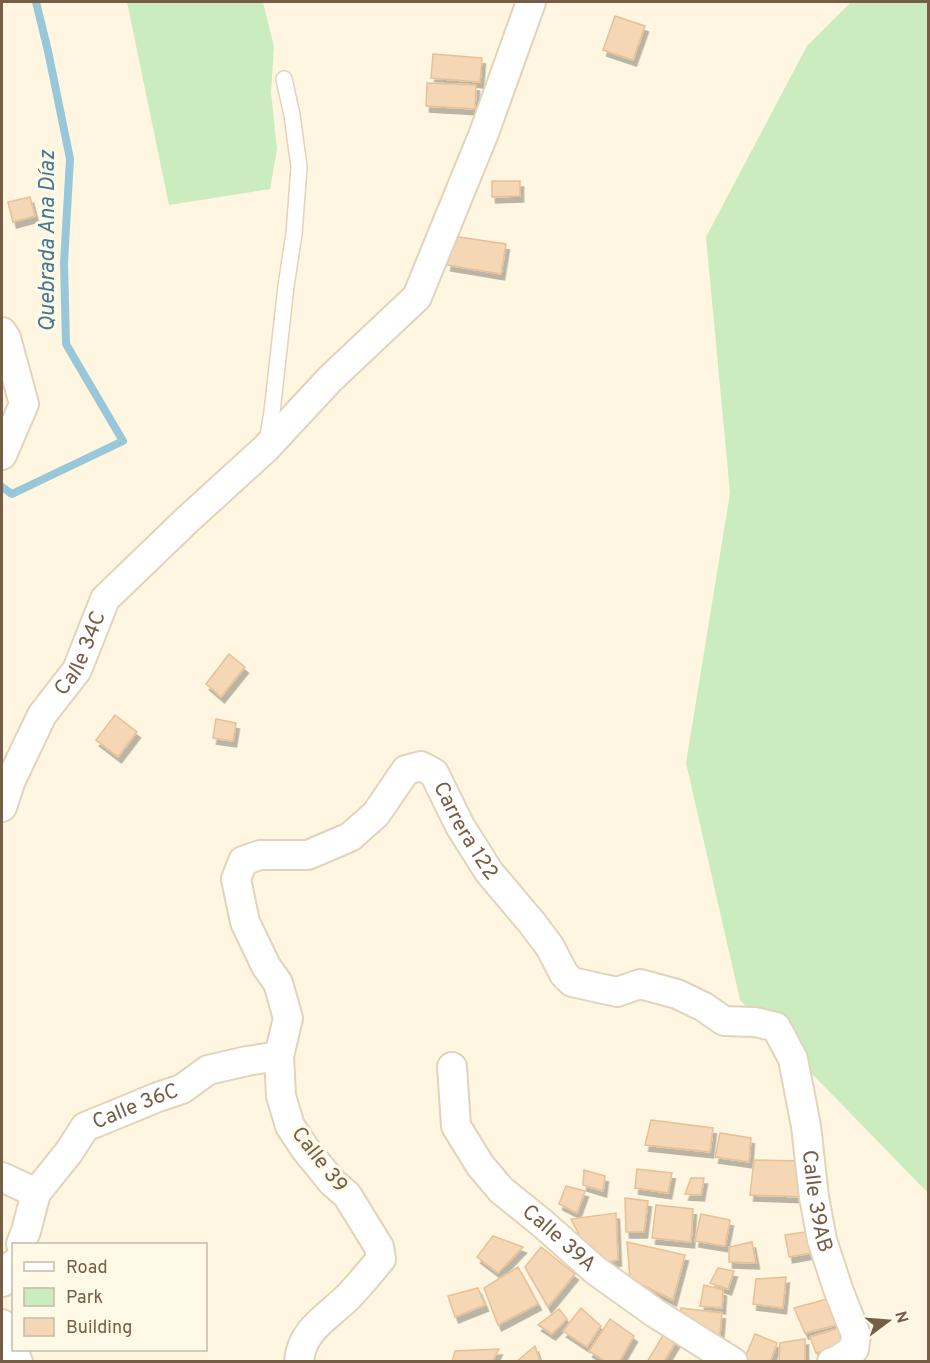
<svg xmlns="http://www.w3.org/2000/svg" width="930" height="1363" font-family="Overpass,sans-serif">
  <style>
    .green { fill: #caecbe }
    .lines { fill: none; stroke-linecap: round; stroke-linejoin: round }
    .stream { stroke: #99c7da; stroke-width: 8 }
    .building { fill: #f5d7b6; stroke: #e8c095; stroke-width: 1.5; filter: url(#shadow) }
    .service-casing { stroke: #e2d3bb; stroke-width: 18 }
    .minor-casing { stroke: #e2d3bb; stroke-width: 32 }
    .service { stroke: #fff; stroke-width: 15 }
    .minor { stroke: #fff; stroke-width: 28 }
    .labels { text-anchor: middle; dominant-baseline: central; stroke-width: 6; stroke-linejoin: round; paint-order: stroke }
    .street-label { font-size: 21px; fill: #765d46; stroke: #fff9e7 }
    .water-label { font-size: 22px; font-style: italic; fill: #417992; stroke: #fff9e7 }
  </style>
  <defs>
    <filter id="shadow"><feDropShadow dx="3.5" dy="6" stdDeviation="0" flood-color="#0004"/></filter>
  </defs>
  <rect width="100%" height="100%" fill="#fef6e0"/>
  <!-- green -->
  <g class="green">
    <polygon points="127,2 263,2 274,47 271,92 277,149 270,189 169,205"/>
    <polygon points="851,2 928,2 928,1193 740,1000 686,763 730,493 706,237 807,46"/>
  </g>
  <g class="lines">
    <!-- stream -->
    <polyline class="stream" points="2,487 12,494 123,441 66,344 64,263 70,159 48,51 36,2"/>
  </g>
  <!-- building -->
  <g class="building">
    <polygon points="615,16 645,26 633,60 603,50"/>
    <polygon points="433,54 482,58 480,82 431,78"/>
    <polygon points="427,83 476,85 475,109 426,106"/>
    <polygon points="492,181 520,181 520,196 492,197"/>
    <polygon points="30,197 35,216 13,222 8,202"/>
    <polygon points="452,236 506,244 501,274 447,265"/>
    <polygon points="229,654 245,667 221,697 206,684"/>
    <polygon points="115,715 137,732 118,757 96,740"/>
    <polygon points="216,719 236,723 233,741 213,738"/>
    <polygon points="651,1120 713,1128 710,1152 645,1145"/>
    <polygon points="720,1133 751,1138 749,1162 715,1157"/>
    <polygon points="754,1160 803,1161 806,1197 750,1195"/>
    <polygon points="637,1169 672,1173 668,1193 635,1188"/>
    <polygon points="584,1170 605,1176 603,1191 583,1185"/>
    <polygon points="691,1178 704,1178 701,1195 685,1194"/>
    <polygon points="566,1186 585,1191 577,1213 559,1204"/>
    <polygon points="625,1198 648,1201 644,1232 626,1232"/>
    <polygon points="656,1205 693,1209 691,1242 652,1238"/>
    <polygon points="616,1213 618,1260 602,1263 581,1238 571,1219"/>
    <polygon points="701,1214 730,1220 725,1246 695,1241"/>
    <polygon points="812,1231 817,1252 789,1257 785,1235"/>
    <polygon points="493,1236 523,1247 498,1273 477,1257"/>
    <polygon points="627,1242 685,1255 673,1300 630,1279"/>
    <polygon points="752,1242 756,1263 729,1262 729,1247"/>
    <polygon points="541,1247 575,1274 548,1307 525,1267"/>
    <polygon points="518,1267 538,1304 498,1325 484,1288"/>
    <polygon points="718,1268 734,1271 728,1289 710,1283"/>
    <polygon points="786,1277 783,1308 753,1304 756,1279"/>
    <polygon points="704,1285 723,1290 722,1308 700,1306"/>
    <polygon points="478,1288 485,1305 455,1317 448,1296"/>
    <polygon points="831,1298 841,1324 805,1333 794,1308"/>
    <polygon points="581,1308 601,1326 587,1347 563,1331"/>
    <polygon points="681,1308 722,1313 720,1334 698,1338 678,1326"/>
    <polygon points="559,1309 567,1319 552,1334 538,1325"/>
    <polygon points="610,1319 634,1336 619,1362 606,1362 589,1351"/>
    <polygon points="839,1328 846,1344 816,1353 810,1337"/>
    <polygon points="665,1332 677,1340 664,1362 647,1362"/>
    <polygon points="755,1334 777,1343 770,1362 748,1362 744,1360"/>
    <polygon points="805,1339 805,1362 779,1362 780,1343"/>
    <polygon points="535,1346 540,1362 516,1362"/>
    <polygon points="499,1349 492,1362 452,1362 455,1351"/>
  </g>
  <g class="lines">
    <defs>
      <polyline id="service" points="267,442 272,412 286,286 294,234 299,167 292,115 284,79"/>
      <g id="minor">
        <polyline points="2,332 6,338 24,404 2,455"/>
        <path id="s1" d="M2 807 11 780 42 715 77 670 105 599 187 520 266 448 330 379 417 297 484 133 531 2"/>
        <path id="s2" d="M452 1067 456 1126 480 1165 501 1190 542 1223 595 1270 655 1313 733 1362"/>
        <polyline points="2,1177 36,1193"/>
        <path id="s3" d="M21 1244 26 1231 36 1193 69 1152 85 1127 158 1097 182 1089 208 1070 247 1061 279 1056"/>
        <polyline points="2,1282 14,1264"/>
        <polyline points="2,1324 18,1362"/>
        <path id="s4" d="M299 1362C301 1331 326 1318 346 1299 358 1287 369 1273 381 1259L379 1247 347 1195 332 1182 306 1150 290 1126 281 1096 279 1056 288 1018 278 983 266 966 245 922 236 879 243 861 260 855H308L350 837 376 814 406 770 421 766 434 773 460 826 489 872 532 923 550 947 564 974 572 982 617 992 640 984 677 994 704 1007 724 1021 755 1022 776 1027 793 1059 806 1126 814 1197 822 1240 838 1289 856 1335 854 1349 840 1359 832 1362"/>
      </g>
    </defs>
    <!-- service casing -->
    <use href="#service" class="service-casing"/>
    <!-- minor casing -->
    <use href="#minor" class="minor-casing"/>
    <!-- service -->
    <use href="#service" class="service"/>
    <!-- minor -->
    <use href="#minor" class="minor"/>
  </g>
  <g class="labels">
    <!-- street labels -->
    <g class="street-label">
      <text stroke="none"><textPath href="#s1" startOffset="174">Calle 34C</textPath></text>
      <text stroke="none"><textPath href="#s4" startOffset="873">Carrera 122</textPath></text>
      <text stroke="none"><textPath href="#s3" startOffset="190">Calle 36C</textPath></text>
      <text transform="translate(319 1160) rotate(52)">Calle 39</text>
      <text stroke="none"><textPath href="#s4" startOffset="1455">Calle 39AB</textPath></text>
      <text stroke="none"><textPath href="#s2" startOffset="213">Calle 39A</textPath></text>
    </g>
    <!-- water labels -->
    <g class="water-label">
      <text transform="translate(48 241) rotate(-90)">Quebrada Ana Díaz</text>
    </g>
  </g>
  <!-- border -->
  <rect width="930" height="1363" fill="none" stroke="#765d46" stroke-width="6"/>
  <!-- legend -->
  <rect x="12" y="1243" width="195" height="108" fill="#fff9e7" stroke="#c8bba7" stroke-width="1.5"/>
  <rect x="24" y="1262" width="30" height="9" fill="#ffffff" stroke="#c8bba7" stroke-width="1.5"/>
  <text x="66" y="1273" font-size="18" fill="#765d46">Road</text>
  <rect x="24" y="1288" width="30" height="18" fill="#caecbe" stroke="#c8bba7" stroke-width="1.5"/>
  <text x="66" y="1303" font-size="18" fill="#765d46">Park</text>
  <rect x="24" y="1318" width="30" height="18" fill="#f5d7b6" stroke="#c8bba7" stroke-width="1.5"/>
  <text x="66" y="1333" font-size="18" fill="#765d46">Building</text>
  <!-- north arrow -->
  <g transform="translate(888 1321) rotate(74)" stroke="#fff9e7" stroke-width="4.5" paint-order="stroke">
  <path d="M0-4.5L10 22L0 15L-10 22Z" fill="#765d46"/>
  <text y="-9" font-size="16" font-weight="bold" text-anchor="middle" fill="#765d46">N</text>
  </g>
</svg>
